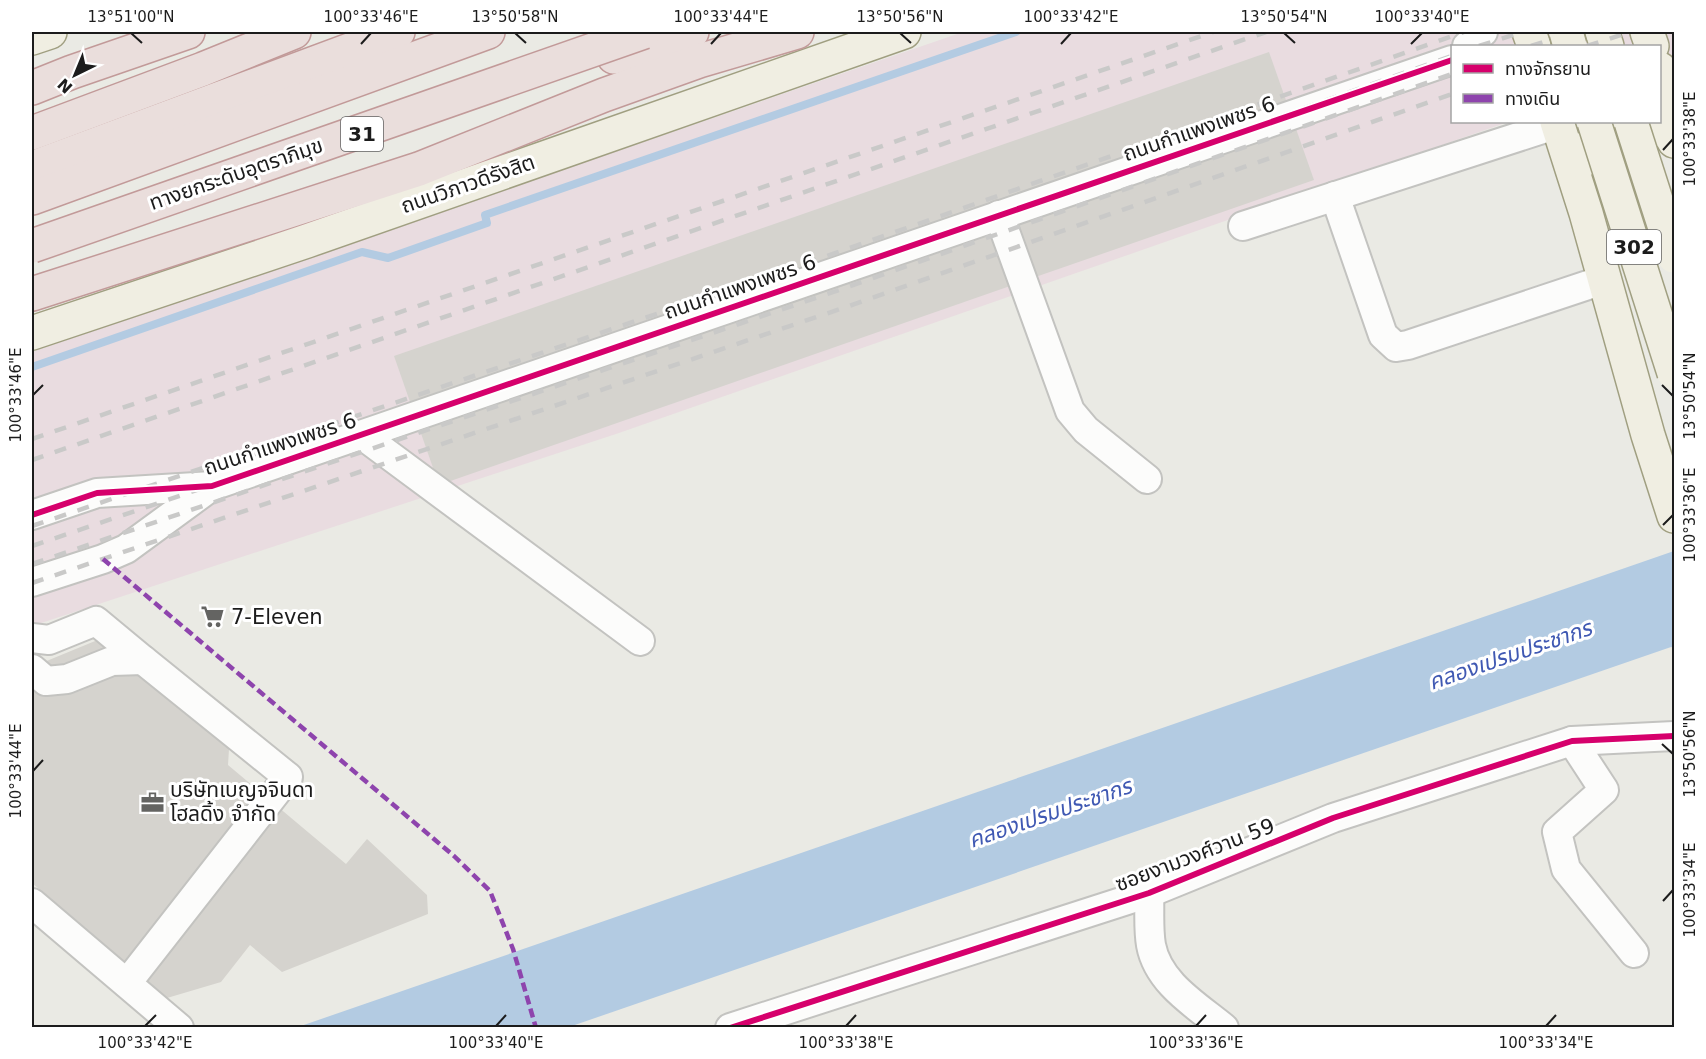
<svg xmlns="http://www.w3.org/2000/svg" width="1706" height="1059" font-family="'DejaVu Sans','Noto Sans Thai',sans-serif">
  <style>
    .industrial { fill: #e9dce0 }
    .water { fill: #b3cbe2 }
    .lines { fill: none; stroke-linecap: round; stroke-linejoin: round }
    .stream { stroke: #b3cbe2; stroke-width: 8 }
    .building { fill: #d5d3ce }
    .minor-casing { stroke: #c3c3c0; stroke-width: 32 }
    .major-casing { stroke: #a09f81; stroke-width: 36 }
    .highway-casing { stroke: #c29a99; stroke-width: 36 }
    .minor { stroke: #fcfcfb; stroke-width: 28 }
    .major { stroke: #f0eee2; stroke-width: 33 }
    .highway { stroke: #eadedc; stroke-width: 33 }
    .rail { stroke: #c9c9c8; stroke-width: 4.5; stroke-dasharray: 12 12; stroke-linecap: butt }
    .major-bridge-casing { stroke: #a09f81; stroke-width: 36; stroke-linecap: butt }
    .highway-bridge-casing { stroke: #c29a99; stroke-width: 36; stroke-linecap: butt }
    .major-bridge { stroke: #f0eee2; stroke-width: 33 }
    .highway-bridge { stroke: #eadedc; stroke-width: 33 }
    .quiet { stroke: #8e44ad; stroke-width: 4.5; stroke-dasharray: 9 4.5; stroke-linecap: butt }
    .cycleway-casing { stroke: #fff; stroke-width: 10 }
    .cycleway { stroke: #d6006c; stroke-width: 6 }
    .ticks { fill: none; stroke: #1c1c1c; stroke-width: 2 }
    .labels { text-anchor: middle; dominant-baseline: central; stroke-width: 6; stroke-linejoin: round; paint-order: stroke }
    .shield { fill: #fff; stroke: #606060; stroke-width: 1.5 }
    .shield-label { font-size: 20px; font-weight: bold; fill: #1c1c1c }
    .street-label { font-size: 21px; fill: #1c1c1c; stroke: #fff }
    .poi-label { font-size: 21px; fill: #1c1c1c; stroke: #fff; text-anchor: start }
    .water-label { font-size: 22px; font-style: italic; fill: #4059b3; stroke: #fff }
    .neatline { fill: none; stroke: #1c1c1c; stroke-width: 2 }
    .ticks-label { font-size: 15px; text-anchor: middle; fill: #1c1c1c }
  </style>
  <rect width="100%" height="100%" fill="#eaeae4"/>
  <!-- industrial -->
  <polygon class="industrial" points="963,32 1674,32 1674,62 1660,67 1660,46 1452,46 1452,122 1508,122 619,433 32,626 32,352"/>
  <!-- water -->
  <polygon class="water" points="1674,551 1674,648 1671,647 569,1027 298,1027"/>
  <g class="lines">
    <!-- stream -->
    <polyline class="stream" points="32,367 362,252 388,258 487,223 485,215 1016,32"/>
  </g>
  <!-- building -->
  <g class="building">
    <polygon points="1269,52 1314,180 439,485 394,356"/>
    <polygon points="100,639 229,749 228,765 346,864 367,839 427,895 428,914 282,972 250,945 221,982 167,998 32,883 32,667"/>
  </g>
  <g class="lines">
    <defs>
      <g id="minor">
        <polyline points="1467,46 1483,32"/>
        <polyline points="1335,196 1383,335 1396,347 1408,345 1603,280"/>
        <polyline points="999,215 1070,411 1086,430 1147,479"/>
        <polyline points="1243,226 1558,124"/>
        <polyline points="362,435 640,641"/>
        <polyline points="32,515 97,493 212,486 1452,60"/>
        <polyline points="32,582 103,559 126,549 212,486"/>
        <polyline points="32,638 49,640 96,621 143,660 112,661 67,679 46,681 32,669"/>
        <polyline points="1572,741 1604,790 1557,832 1566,869 1634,953"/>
        <path d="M1149 893C1150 910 1148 928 1151 945 1158 983 1196 1005 1224 1028"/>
        <polyline points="32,903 179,1028"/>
        <polyline points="127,983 288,777 143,660"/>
        <polyline points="730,1028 1149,893 1333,818 1572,741 1674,736"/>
      </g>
      <g id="major">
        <polyline points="1529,32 1534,46"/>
        <polyline points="1602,32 1607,46"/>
        <polyline points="1647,32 1652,46"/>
        <polyline points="32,38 50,32"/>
        <polyline points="1660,69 1674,114"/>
        <polyline points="1557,122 1586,213 1648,435 1674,516"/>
        <polyline points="1582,161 1586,150 1592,143 1652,125 1670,134 1674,141"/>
        <polyline points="32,333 307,241 904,32"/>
      </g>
      <g id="highway">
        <polyline points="614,57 692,32"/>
        <polyline points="32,88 72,72 188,32"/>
        <polyline points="32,133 203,69 294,32"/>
        <polyline points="32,168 398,32"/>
        <polyline points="32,198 488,32"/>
        <polyline points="32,294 419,169 604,95 699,61 797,32"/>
      </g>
    </defs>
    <!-- minor casing -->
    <use href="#minor" class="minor-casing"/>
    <!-- major casing -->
    <use href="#major" class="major-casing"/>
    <!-- highway casing -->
    <use href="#highway" class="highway-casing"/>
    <!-- minor -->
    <use href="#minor" class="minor"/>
    <!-- major -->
    <use href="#major" class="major"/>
    <!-- highway -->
    <use href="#highway" class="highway"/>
    <!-- rail -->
    <g class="rail">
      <polyline points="1479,46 1522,32"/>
      <polyline points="1531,46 1574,32"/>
      <polyline points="1587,46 1630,32"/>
      <polyline points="32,439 1213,32"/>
      <polyline points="32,460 1266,32"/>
      <polyline points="32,526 827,256 1464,32"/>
      <polyline points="32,546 833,274 1452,56"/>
      <polyline points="32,564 839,290 1452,74"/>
      <polyline points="32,583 846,307 1452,94"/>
    </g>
    <defs>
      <g id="major-bridge">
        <polyline points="1566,32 1570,46"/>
        <polyline points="1594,122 1674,373"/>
        <polyline points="1631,122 1674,256"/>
      </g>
      <polyline id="highway-bridge" points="32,246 644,32"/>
    </defs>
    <!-- major-bridge casing -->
    <use href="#major-bridge" class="major-bridge-casing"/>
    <!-- highway-bridge casing -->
    <use href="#highway-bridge" class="highway-bridge-casing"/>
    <!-- major-bridge -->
    <use href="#major-bridge" class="major-bridge"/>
    <!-- highway-bridge -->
    <use href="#highway-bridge" class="highway-bridge"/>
    <!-- quiet -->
    <polyline class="quiet" points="103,559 454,856 490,891 513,949 536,1028"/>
    <defs>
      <g id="cycleway">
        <polyline points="32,515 97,493 212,486 1452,60"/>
        <polyline points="730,1028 1149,893 1333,818 1572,741 1674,736"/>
      </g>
    </defs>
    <!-- cycleway casing -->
    <use href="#cycleway" class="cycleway-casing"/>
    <!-- cycleway -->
    <use href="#cycleway" class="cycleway"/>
  </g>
  <!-- ticks -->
  <path class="ticks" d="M131 33 142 43M515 33 526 43M900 33 911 43M1284 33 1295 43M361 44 371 33M711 44 721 33M1061 44 1071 33M1411 44 1422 33M1663 150 1673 139M1662 385 1673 396M33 395 43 385M1663 525 1673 515M1662 744 1673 754M33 771 43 760M1663 901 1673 890M145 1026 156 1015M496 1026 506 1015M846 1026 856 1015M1196 1026 1206 1015M1546 1026 1556 1015"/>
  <!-- icons -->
  <defs>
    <symbol id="supermarket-bare" viewBox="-9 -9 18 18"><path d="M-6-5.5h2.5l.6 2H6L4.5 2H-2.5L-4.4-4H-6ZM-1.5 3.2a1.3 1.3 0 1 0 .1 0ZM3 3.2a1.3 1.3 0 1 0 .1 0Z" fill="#646462" stroke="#fff" stroke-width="2.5" paint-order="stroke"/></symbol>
    <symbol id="office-bare" viewBox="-9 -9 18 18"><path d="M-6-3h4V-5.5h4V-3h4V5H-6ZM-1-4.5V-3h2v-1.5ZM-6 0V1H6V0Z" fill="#646462" stroke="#fff" stroke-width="2.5" paint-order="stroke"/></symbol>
  </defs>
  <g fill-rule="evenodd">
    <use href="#supermarket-bare" x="196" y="600" width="33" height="33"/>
    <use href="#office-bare" x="136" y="786" width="33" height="33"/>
  </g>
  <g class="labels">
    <!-- shield labels -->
    <g class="shield">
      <rect x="341" y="117" width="42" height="34" rx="4.5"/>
      <rect x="1607" y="230" width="54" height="34" rx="4.5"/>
    </g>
    <g class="shield-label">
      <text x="362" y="134">31</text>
      <text x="1634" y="247">302</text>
    </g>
    <!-- street labels -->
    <g class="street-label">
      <text transform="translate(1199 129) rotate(-19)">ถนนกำแพงเพชร 6</text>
      <text transform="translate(236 174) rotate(-19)">ทางยกระดับอุตราภิมุข</text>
      <text transform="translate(468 184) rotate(-19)">ถนนวิภาวดีรังสิต</text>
      <text transform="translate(740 287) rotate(-19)">ถนนกำแพงเพชร 6</text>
      <text transform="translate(280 444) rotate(-18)">ถนนกำแพงเพชร 6</text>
      <text transform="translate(1195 855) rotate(-21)">ซอยงามวงศ์วาน 59</text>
    </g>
    <!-- poi labels -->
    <g class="poi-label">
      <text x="231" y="617">7-Eleven</text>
      <text x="170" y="790">บริษัทเบญจจินดา<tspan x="170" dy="24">โฮลดิ้ง จำกัด</tspan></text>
    </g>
    <!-- water labels -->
    <g class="water-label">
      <text transform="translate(1510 655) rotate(-19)">คลองเปรมประชากร</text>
      <text transform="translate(1050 813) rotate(-19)">คลองเปรมประชากร</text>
    </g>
  </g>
  <!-- border -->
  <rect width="1706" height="1059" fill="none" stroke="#ffffff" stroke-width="66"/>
  <!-- legend -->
  <rect x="1451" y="45" width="210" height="78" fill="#ffffff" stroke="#a4a4a4" stroke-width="1.5"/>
  <rect x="1463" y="64" width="30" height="9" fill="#d6006c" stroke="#a4a4a4" stroke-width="1.5"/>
  <text x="1505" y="75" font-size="18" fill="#1c1c1c">ทางจักรยาน</text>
  <rect x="1463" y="94" width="30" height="9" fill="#8e44ad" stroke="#a4a4a4" stroke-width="1.5"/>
  <text x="1505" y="105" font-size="18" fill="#1c1c1c">ทางเดิน</text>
  <!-- north arrow -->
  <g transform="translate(75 75) rotate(223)" stroke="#ffffff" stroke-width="4.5" paint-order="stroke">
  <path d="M0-4.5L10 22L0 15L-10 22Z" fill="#1c1c1c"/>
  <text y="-9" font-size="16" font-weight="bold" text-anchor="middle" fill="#1c1c1c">N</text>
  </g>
  <rect x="33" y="33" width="1640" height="993" class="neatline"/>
  <g class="ticks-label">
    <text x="131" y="22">13°51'00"N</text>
    <text x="371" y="22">100°33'46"E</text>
    <text x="515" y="22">13°50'58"N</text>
    <text x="721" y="22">100°33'44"E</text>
    <text x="900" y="22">13°50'56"N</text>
    <text x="1071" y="22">100°33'42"E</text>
    <text x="1284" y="22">13°50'54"N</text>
    <text x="1422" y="22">100°33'40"E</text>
    <text transform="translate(1690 139) rotate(-90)" y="5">100°33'38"E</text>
    <text transform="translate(16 395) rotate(-90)" y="5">100°33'46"E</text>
    <text transform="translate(1690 396) rotate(-90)" y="5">13°50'54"N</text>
    <text transform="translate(1690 515) rotate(-90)" y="5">100°33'36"E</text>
    <text transform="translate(1690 754) rotate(-90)" y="5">13°50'56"N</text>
    <text transform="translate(16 771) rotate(-90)" y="5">100°33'44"E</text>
    <text transform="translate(1690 890) rotate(-90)" y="5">100°33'34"E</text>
    <text x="145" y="1048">100°33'42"E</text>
    <text x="496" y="1048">100°33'40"E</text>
    <text x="846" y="1048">100°33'38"E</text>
    <text x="1196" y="1048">100°33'36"E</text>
    <text x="1546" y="1048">100°33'34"E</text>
  </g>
</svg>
